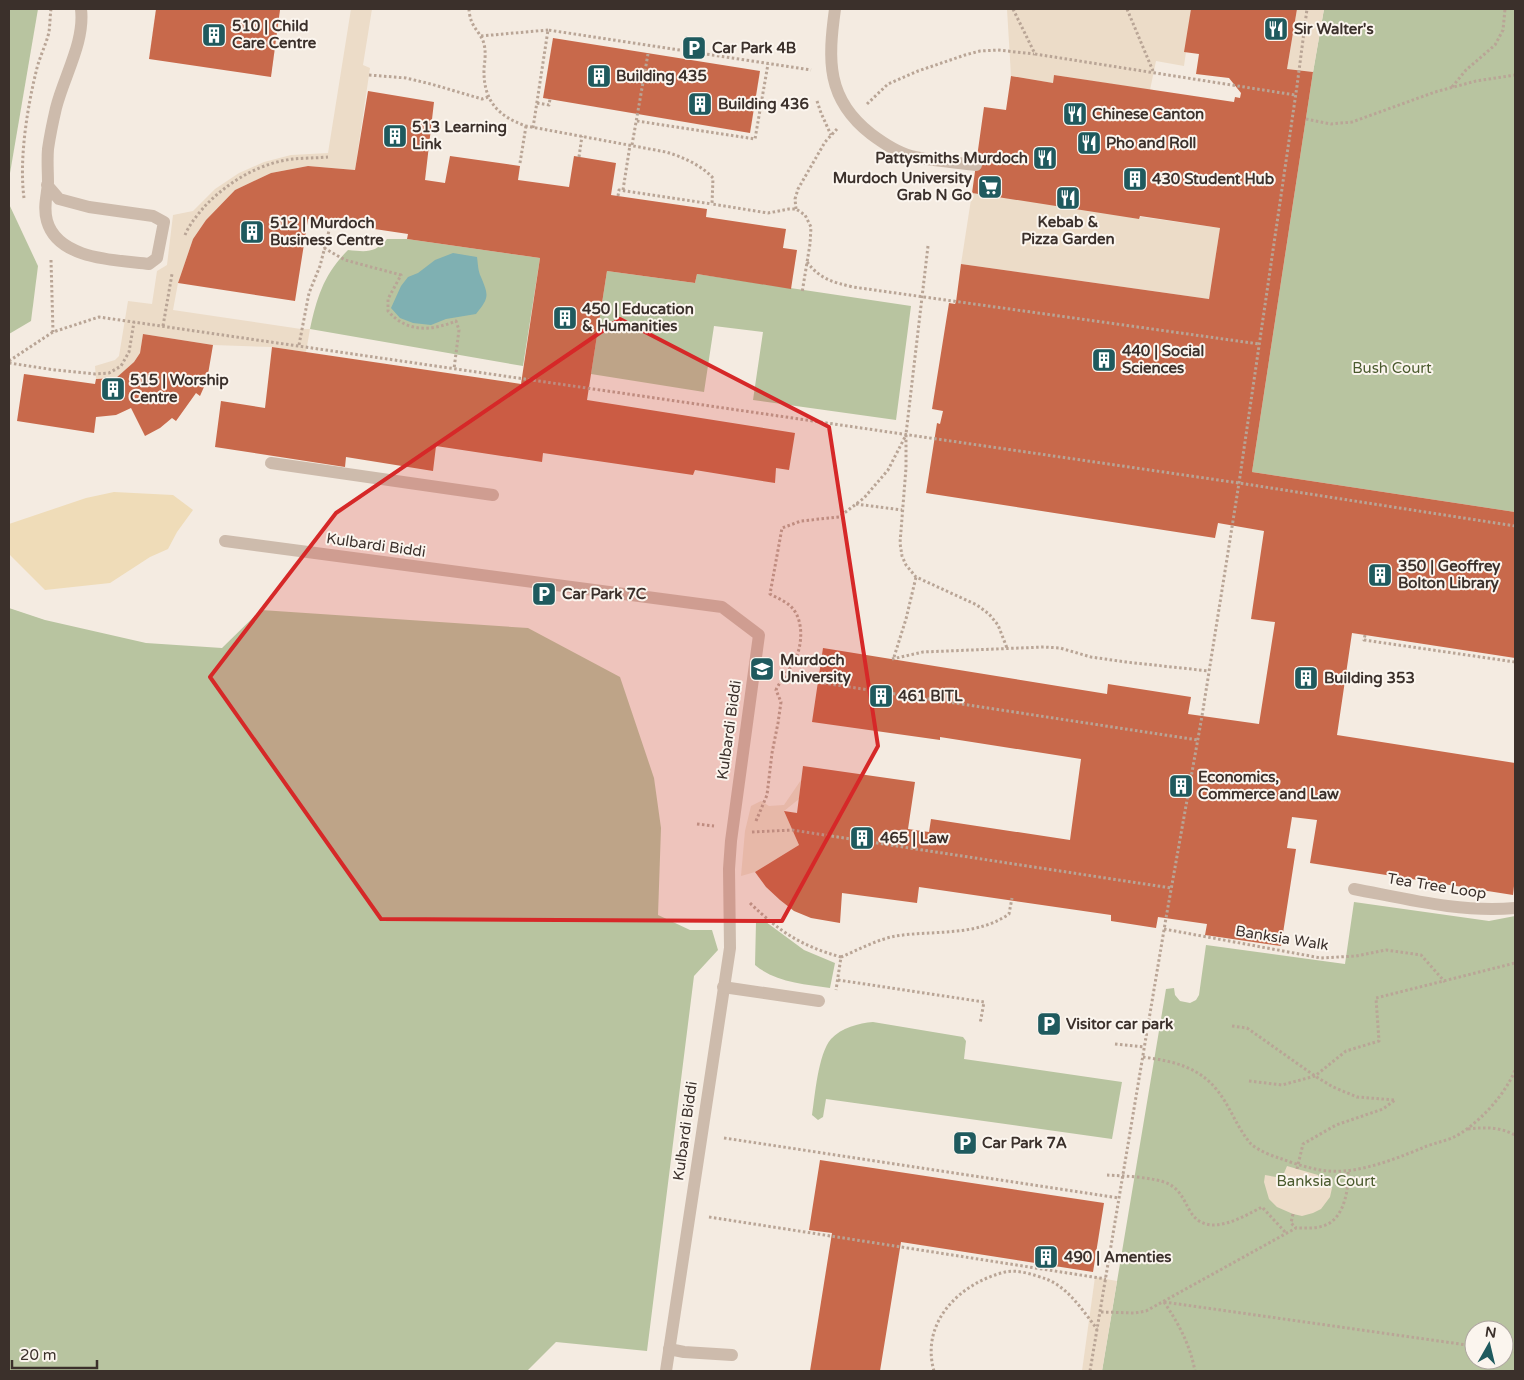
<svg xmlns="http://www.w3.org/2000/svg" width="1524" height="1380" font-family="'Varela Round',sans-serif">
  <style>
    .green { fill: #b8c4a0; fill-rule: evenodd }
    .sand { fill: #efdcb8 }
    .plaza { fill: #ecdcc8 }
    .water { fill: #7fb0b2 }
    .building { fill: #c8694b }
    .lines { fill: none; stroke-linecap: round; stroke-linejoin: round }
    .path { stroke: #b9a596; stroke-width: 3; stroke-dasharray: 2.5 2.5; stroke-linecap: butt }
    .lane { stroke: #cdbbac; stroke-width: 12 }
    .street { stroke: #cdbbac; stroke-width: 12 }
    .marked { fill: #d62828; fill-opacity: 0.2; stroke: #d62828; stroke-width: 4; stroke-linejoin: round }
    .labels { text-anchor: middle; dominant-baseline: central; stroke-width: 4; stroke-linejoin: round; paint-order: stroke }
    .poi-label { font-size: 15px; font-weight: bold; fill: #3b302b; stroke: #fbf5ee; text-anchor: start }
    .park-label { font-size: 15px; fill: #4a5a2e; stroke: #fbf5ee }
    .street-label { font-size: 15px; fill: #3b302b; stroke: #fbf5ee }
  </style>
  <rect width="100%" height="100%" fill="#f4ebe1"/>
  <!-- green -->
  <g class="green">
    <polygon points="9,9 38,9 9,179"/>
    <polygon points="1324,9 1515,9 1515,512 1252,472 1313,72"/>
    <polygon points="9,204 38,266 31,321 9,334"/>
    <path d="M387 239H407L540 258 523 366 310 329C317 297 324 274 348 250 367 252 375 253 387 239Z"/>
    <polygon points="607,271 695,283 697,274 911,306 896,420 753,400 763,332 714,326 704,392 591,374"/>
    <polygon points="9,608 45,620 146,643 222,648 261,610 528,628 620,677 654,778 661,828 658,915 690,930 712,930 718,950 694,976 647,1351 556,1342 527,1371 9,1371"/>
    <path d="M1354 902 1489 921 1515 916V1371H1102L1166 989 1174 988 1175 995 1180 1001 1190 1003 1196 1000 1199 995 1206 945 1345 964ZM1474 1330H1504V1360H1474Z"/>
    <path d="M761 921 766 922 804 950 835 963 830 988C804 984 775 982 755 965L756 922Z"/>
    <path d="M873 1022 963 1037 966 1041 964 1059 1122 1082 1112 1139 826 1099 823 1117 818 1120 812 1115C815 1096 818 1054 831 1039 841 1028 859 1023 873 1022Z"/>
  </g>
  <!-- sand -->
  <polygon class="sand" points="114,492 173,495 193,510 177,532 168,549 150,557 110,583 45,590 9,554 9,524 86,498"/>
  <!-- plaza -->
  <g class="plaza">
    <polygon points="351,9 372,9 363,65 370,68 355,170 308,166 271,173 235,190 206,220 193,239 178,283 173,310 301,329 310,329 306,352 272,347 213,345 143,334 140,353 134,362 116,378 96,379 95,366 115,360 119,356 128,301 152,304 157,271 167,265 173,215 193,211 215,189 239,173 264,162 291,155 328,153"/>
    <polygon points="1007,9 1192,9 1184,66 1156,61 1150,90 1054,75 1053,83 1011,76"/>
    <polygon points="1297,9 1324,9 1313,72 1287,69"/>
    <polygon points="972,193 1220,228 1209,299 961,264"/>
    <polygon points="801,780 799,799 784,811 799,845 755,872 741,876 745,831 751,806 761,801 769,806 784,805"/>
    <polygon points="1287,1166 1318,1175 1318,1185 1332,1188 1330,1197 1321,1209 1313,1213 1302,1216 1293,1214 1277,1207 1269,1199 1264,1182 1265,1175 1282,1178"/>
    <polygon points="1095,1277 1117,1281 1102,1371 1082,1371"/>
  </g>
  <!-- water -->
  <path class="water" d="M453 253 477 257C478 264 478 271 481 277 489 296 489 298 476 314L446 319 431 325 413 323 400 318 391 308 401 286 408 277 418 273 435 260Z"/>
  <!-- building -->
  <g class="building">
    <polygon points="156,9 270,9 280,10 271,77 149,59"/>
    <polygon points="1191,9 1297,9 1287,69 1313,72 1252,472 1515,512 1515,658 1352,633 1337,735 1515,763 1515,877 1513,895 1310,863 1317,820 1292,817 1287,848 1296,849 1281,946 1205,935 1207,924 1158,917 1156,928 1111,921 1111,915 919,887 917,903 842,893 840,923 811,918 794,911 780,900 766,887 755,872 799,845 784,811 797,813 803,766 915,782 908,829 929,832 931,819 1070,840 1081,759 940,737 940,740 812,722 823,648 1107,694 1108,684 1191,697 1188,714 1259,724 1275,622 1251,619 1264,531 1218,523 1215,538 926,493 937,423 940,424 943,411 932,409 949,303 955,304 956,302 961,264 1209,299 1220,228 1140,216 1139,219 972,193 984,107 1006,110 1011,76 1053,83 1054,75 1234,102 1235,97 1240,98 1241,93 1229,78 1196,74 1199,54 1184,52"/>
    <polygon points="553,38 760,71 750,133 543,98"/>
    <polygon points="368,91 434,102 425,180 445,183 450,156 520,166 518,180 569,187 574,156 616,163 611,195 707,209 706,217 786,229 783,248 797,250 791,289 697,274 695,283 607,271 587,400 795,433 789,470 776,468 775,483 695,470 693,475 543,453 542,462 436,446 433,471 346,457 345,467 215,447 221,401 265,408 272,347 521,384 540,258 407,239 408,234 308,219 295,301 178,283 193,239 206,220 235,190 271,173 308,166 355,170"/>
    <polygon points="143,334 213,345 207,380 200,396 196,393 176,421 172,418 160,428 145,436 131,408 116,415 96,417 94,433 17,421 24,374 95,384 96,379 116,378 134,362 140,353"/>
    <polygon points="820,1160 1104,1203 1093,1272 901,1242 880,1371 810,1371 832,1233 809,1230"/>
  </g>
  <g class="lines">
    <!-- path -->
    <g class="path">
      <path d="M469 9C469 12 470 17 471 20 474 29 482 35 484 44 486 52 485 60 484 68 483 100 497 116 526 126L666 152C683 157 701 165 713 178L712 204 768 213 789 209H796L805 215 811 227 810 244 802 293"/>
      <polyline points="1013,9 1035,54 1295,95"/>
      <polyline points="1127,9 1153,71"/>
      <polyline points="481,36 548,30"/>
      <polyline points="369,75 406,78 431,84 482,99 488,97"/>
      <polyline points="1452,87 1466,70 1495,45 1503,30 1505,9"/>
      <polyline points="817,101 821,113 831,135"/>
      <polyline points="537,103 549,105 550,99"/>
      <polyline points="867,104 888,84 918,71 965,55 980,51 998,50 1034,54"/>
      <polyline points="1306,119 1331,124 1352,122 1435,92 1476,81 1515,75"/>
      <polyline points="637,121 755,139 768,64"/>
      <polyline points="533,128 548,30 811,70"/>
      <polyline points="632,145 648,54"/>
      <polyline points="579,157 582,136"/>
      <polyline points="520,163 526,126"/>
      <polyline points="623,190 630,145"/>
      <polyline points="618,196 619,190 712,204"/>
      <path d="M24 198C19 160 27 109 36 72 39 58 46 45 49 32 50 24 50 16 51 9"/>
      <polyline points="796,209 795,199 798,189 825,142 837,129"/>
      <path d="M185 235C189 225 198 214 205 206 228 182 259 163 293 159 304 158 316 158 328 157"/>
      <polyline points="928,246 906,434 906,468 900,543 902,556 906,565 916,577 977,605 989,614 998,625 1007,648"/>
      <path d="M324 248 345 260 401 275 388 299V311C407 333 431 331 456 321L459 330 454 369"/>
      <polyline points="51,260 53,332"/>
      <path d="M807 262C821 280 833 282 853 287L1259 344"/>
      <polyline points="163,326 172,274"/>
      <polyline points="299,345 309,293 320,266 331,223"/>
      <polyline points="9,361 53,332 99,317 1239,483 1515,526"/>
      <polyline points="9,363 55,370 95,374 109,373 121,366 129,352 134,322"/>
      <polyline points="856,504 902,510"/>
      <polyline points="1365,635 1364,640 1515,662"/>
      <polyline points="894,657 906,619 916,577"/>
      <polyline points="892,659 923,652 1044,647 1060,648 1091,657 1126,662 1209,671"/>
      <polyline points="784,677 1198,740"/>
      <path d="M756 821 767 795 772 753 778 723 781 702 776 690C781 679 789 671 795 660 802 646 804 622 793 609 788 602 777 598 770 594L782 528 801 521 839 517 864 498 888 470 906 435"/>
      <polyline points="697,824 714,826"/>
      <polyline points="752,832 792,830 1171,888"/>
      <path d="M750 903C780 932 801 946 841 957L836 990"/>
      <polyline points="1164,929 1321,958 1356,956 1386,950 1421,955 1445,982"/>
      <path d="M841 957C858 950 878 939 896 936 933 930 976 937 1009 914L1012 898"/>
      <polyline points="838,980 984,1002 980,1024"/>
      <polyline points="1232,1026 1247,1028 1315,1076 1333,1087 1357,1097 1395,1100"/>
      <polyline points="1115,1044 1144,1047"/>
      <path d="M1143 1057C1171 1061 1198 1066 1217 1090 1230 1106 1237 1128 1251 1144 1259 1151 1272 1156 1282 1159 1301 1166 1323 1173 1344 1171 1371 1169 1403 1156 1427 1146 1436 1143 1444 1141 1452 1138 1476 1127 1506 1094 1515 1070"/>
      <polyline points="1249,1081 1282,1085 1315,1076 1346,1051 1379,1041 1376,998 1515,963"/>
      <path d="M1468 1129C1485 1127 1500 1127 1515 1135"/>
      <polyline points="724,1138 1119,1198"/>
      <polyline points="1297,1169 1303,1144 1336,1125 1383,1109 1395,1100"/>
      <path d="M1107 1175C1124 1176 1154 1177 1169 1184 1181 1191 1183 1199 1190 1211 1206 1239 1241 1218 1262 1207L1286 1233"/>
      <polyline points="1293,1214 1291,1223 1296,1228"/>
      <polyline points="709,1217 1106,1279"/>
      <polyline points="1164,1302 1474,1346"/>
      <path d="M1164 1302C1179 1324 1190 1345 1195 1371"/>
      <path d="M1101 1312 1135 1313 1146 1311 1296 1228C1307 1228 1318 1229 1328 1224 1345 1215 1349 1187 1348 1170"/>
      <polyline points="1504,1350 1515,1352"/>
      <path d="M934 1371C920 1322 960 1283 1005 1272 1017 1269 1035 1275 1046 1279 1068 1287 1084 1312 1097 1329"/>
      <polyline points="1090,1371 1166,918 1202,716 1239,483 1297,86 1307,9"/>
    </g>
    <!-- lane -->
    <g class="lane">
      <path d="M47 185 59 199 89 207 153 216 164 222 157 258 149 264C116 260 58 260 47 221 43 207 47 196 48 183 48 172 47 160 48 149 50 135 53 121 56 108 64 76 85 42 81 9"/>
      <polyline points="271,463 493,495"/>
      <polyline points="225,541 722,607 759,635 731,841 729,869 730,948 666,1371"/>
      <path d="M1354 889C1407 899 1461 913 1515 908"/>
      <polyline points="723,987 819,1001"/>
    </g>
    <!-- street -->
    <g class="street">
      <path d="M835 9C828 60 826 99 871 134 883 143 896 152 911 156 931 161 954 162 976 165"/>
      <polyline points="669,1349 684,1352 732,1355"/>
    </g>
  </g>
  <!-- marked area -->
  <path class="marked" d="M620 319 829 427 878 746 782 921 381 919 210 677 336 513Z"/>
  <!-- icons -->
  <defs>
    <symbol id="restaurant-square" viewBox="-11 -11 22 22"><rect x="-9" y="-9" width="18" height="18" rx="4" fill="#1f5a5e" stroke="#fbf5ee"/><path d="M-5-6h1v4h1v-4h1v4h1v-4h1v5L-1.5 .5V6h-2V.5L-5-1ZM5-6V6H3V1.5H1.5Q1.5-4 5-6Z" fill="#fff"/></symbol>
    <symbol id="building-square" viewBox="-11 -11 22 22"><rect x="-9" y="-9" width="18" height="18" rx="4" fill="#1f5a5e" stroke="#fbf5ee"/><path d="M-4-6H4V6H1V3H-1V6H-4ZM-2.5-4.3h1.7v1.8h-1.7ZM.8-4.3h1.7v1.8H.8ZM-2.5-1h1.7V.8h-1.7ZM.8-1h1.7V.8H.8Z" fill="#fff"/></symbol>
    <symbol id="parking-square" viewBox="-11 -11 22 22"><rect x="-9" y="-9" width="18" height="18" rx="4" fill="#1f5a5e" stroke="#fbf5ee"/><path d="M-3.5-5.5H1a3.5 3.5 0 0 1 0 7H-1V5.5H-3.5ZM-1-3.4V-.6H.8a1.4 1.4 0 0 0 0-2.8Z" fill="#fff"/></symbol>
    <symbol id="supermarket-square" viewBox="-11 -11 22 22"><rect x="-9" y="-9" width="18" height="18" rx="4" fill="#1f5a5e" stroke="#fbf5ee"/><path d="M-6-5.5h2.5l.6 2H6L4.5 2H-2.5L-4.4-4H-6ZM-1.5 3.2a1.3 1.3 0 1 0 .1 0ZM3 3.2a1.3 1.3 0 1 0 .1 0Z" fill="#fff"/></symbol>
    <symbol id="university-square" viewBox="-11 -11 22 22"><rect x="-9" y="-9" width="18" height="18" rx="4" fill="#1f5a5e" stroke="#fbf5ee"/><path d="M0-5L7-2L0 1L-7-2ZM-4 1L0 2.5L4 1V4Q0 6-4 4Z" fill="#fff"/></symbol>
  </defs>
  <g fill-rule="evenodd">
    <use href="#restaurant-square" x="1262" y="15" width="28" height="28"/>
    <use href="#building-square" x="200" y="21" width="28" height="28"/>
    <use href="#parking-square" x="680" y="34" width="28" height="28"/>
    <use href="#building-square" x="585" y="62" width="28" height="28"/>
    <use href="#building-square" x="686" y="90" width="28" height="28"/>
    <use href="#restaurant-square" x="1061" y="100" width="28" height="28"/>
    <use href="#building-square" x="381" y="122" width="28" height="28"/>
    <use href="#restaurant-square" x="1075" y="129" width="28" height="28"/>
    <use href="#restaurant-square" x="1031" y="144" width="28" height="28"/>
    <use href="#building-square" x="1121" y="165" width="28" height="28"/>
    <use href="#supermarket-square" x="976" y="173" width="28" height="28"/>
    <use href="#restaurant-square" x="1054" y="184" width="28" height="28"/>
    <use href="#building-square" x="238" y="218" width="28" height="28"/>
    <use href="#building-square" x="551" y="304" width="28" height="28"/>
    <use href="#building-square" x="1090" y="346" width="28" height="28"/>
    <use href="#building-square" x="99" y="375" width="28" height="28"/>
    <use href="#building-square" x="1366" y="561" width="28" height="28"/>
    <use href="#parking-square" x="530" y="580" width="28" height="28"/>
    <use href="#university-square" x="748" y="655" width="28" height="28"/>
    <use href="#building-square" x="1292" y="664" width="28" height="28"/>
    <use href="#building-square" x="867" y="682" width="28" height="28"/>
    <use href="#building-square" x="1167" y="772" width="28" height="28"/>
    <use href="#building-square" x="848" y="824" width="28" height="28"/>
    <use href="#parking-square" x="1035" y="1010" width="28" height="28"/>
    <use href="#parking-square" x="951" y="1129" width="28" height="28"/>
    <use href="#building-square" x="1032" y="1243" width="28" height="28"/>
  </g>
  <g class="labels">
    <!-- poi labels -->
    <g class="poi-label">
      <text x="232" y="26">510 | Child<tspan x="232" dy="17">Care Centre</tspan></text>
      <text x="1294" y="29">Sir Walter's</text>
      <text x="712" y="48">Car Park 4B</text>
      <text x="616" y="76">Building 435</text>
      <text x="718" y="104">Building 436</text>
      <text x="1092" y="114">Chinese Canton</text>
      <text x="412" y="127">513 Learning<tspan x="412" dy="17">Link</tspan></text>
      <text x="1106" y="143">Pho and Roll</text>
      <text x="1028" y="158" text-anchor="end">Pattysmiths Murdoch</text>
      <text x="972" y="178" text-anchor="end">Murdoch University<tspan x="972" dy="17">Grab N Go</tspan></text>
      <text x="1152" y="179">430 Student Hub</text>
      <text x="1068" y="222" text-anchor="middle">Kebab &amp;<tspan x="1068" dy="17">Pizza Garden</tspan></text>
      <text x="270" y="223">512 | Murdoch<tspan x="270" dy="17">Business Centre</tspan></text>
      <text x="582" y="309">450 | Education<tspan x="582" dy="17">&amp; Humanities</tspan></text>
      <text x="1122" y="351">440 | Social<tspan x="1122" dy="17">Sciences</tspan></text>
      <text x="130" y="380">515 | Worship<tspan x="130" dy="17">Centre</tspan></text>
      <text x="1398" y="566">350 | Geoffrey<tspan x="1398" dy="17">Bolton Library</tspan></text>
      <text x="562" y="594">Car Park 7C</text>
      <text x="780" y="660">Murdoch<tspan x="780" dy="17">University</tspan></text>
      <text x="1324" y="678">Building 353</text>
      <text x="898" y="696">461 BITL</text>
      <text x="1198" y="777">Economics,<tspan x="1198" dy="17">Commerce and Law</tspan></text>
      <text x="880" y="838">465 | Law</text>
      <text x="1066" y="1024">Visitor car park</text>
      <text x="982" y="1143">Car Park 7A</text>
      <text x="1064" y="1257">490 | Amenties</text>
    </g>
    <!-- park labels -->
    <g class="park-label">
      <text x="1392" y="368">Bush Court</text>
      <text x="1326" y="1181">Banksia Court</text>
    </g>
    <!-- street labels -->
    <g class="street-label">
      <text transform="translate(376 545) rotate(8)">Kulbardi Biddi</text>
      <text transform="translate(729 730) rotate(-82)">Kulbardi Biddi</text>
      <text transform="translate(1437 886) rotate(9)">Tea Tree Loop</text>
      <text transform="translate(1282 938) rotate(9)">Banksia Walk</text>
      <text transform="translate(685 1131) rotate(-82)">Kulbardi Biddi</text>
    </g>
  </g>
  <!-- border -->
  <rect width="1524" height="1380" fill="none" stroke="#3b302b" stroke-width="20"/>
  <!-- north arrow -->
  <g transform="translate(1489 1345) rotate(8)"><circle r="24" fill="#fbf5ee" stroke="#aea6a0"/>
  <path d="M0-4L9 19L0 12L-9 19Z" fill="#1f5a5e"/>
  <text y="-8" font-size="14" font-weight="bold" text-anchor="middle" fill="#3b302b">N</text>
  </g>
  <!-- scale -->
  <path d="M12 1360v8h85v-8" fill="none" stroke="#3b302b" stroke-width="2.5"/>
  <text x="20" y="1360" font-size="15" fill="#3b302b" stroke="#fbf5ee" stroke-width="4" paint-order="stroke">20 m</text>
</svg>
